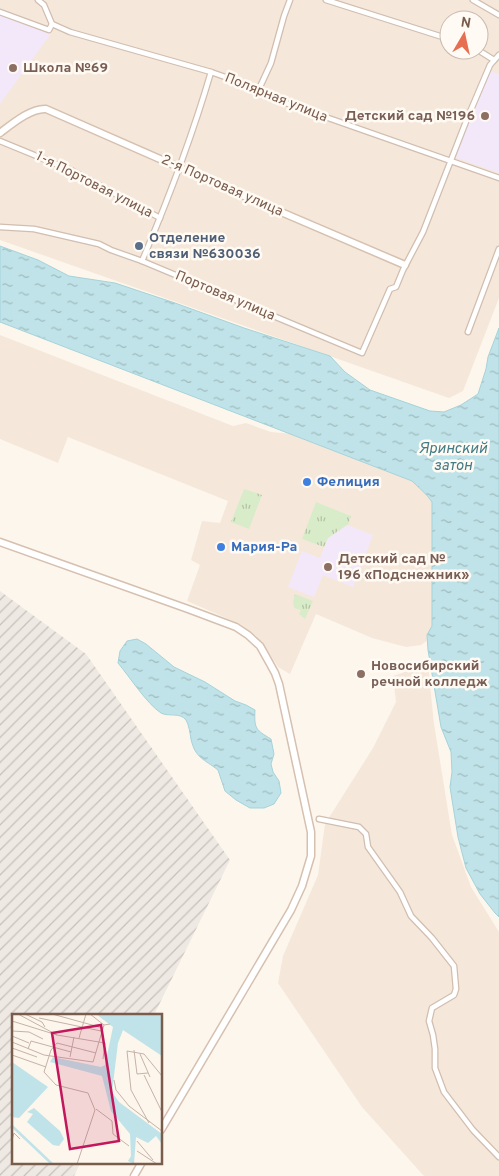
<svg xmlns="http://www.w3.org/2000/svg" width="499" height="1176" font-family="Overpass,sans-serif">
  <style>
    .residential { fill: #f5e8da; fill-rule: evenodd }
    .industrial { fill: url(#industrial-furrows) }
    .education { fill: #f3e8fa }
    .park { fill: url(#park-tufts) }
    .water { fill: url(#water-ripples); stroke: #a5d3da }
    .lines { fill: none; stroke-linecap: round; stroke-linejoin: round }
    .street-casing { stroke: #d1beb0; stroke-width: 7 }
    .secondary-casing { stroke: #d6c0b0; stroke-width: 9 }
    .street { stroke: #fff; stroke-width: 4.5 }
    .secondary { stroke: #fff; stroke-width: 6 }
    .education-dot { fill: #8d6e63; stroke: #fffaf3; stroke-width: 2 }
    .service-dot { fill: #5c6f8a; stroke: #fffaf3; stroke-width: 2 }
    .shop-dot { fill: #3f7fe0; stroke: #fffaf3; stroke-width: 2 }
    .labels { text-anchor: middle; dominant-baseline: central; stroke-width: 5; stroke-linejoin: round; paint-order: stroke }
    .education-label { font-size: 14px; font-weight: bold; fill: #785e54; stroke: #fffaf3; text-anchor: start }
    .street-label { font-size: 14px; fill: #7a5c4d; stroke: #fffaf3 }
    .service-label { font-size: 14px; font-weight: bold; fill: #4e5e75; stroke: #fffaf3; text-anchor: start }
    .shop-label { font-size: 14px; font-weight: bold; fill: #366cbe; stroke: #fffaf3; text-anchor: start }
    .water-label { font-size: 15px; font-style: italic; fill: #437c86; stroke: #fffaf3 }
    .inset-river { fill: none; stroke: #bfe3e8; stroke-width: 2.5 }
    .inset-road { fill: none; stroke: #c5b3a7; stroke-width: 1 }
    .view { fill: #c2185b; fill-opacity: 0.15; stroke: #c2185b; stroke-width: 2.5 }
    .inset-edge { fill: none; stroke: #7a5c4d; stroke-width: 2.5 }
  </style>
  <defs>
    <pattern id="industrial-furrows" width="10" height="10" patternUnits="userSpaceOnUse" patternTransform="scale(1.25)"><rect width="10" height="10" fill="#efe9e4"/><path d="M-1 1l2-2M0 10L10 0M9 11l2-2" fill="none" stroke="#c7c0bb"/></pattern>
    <pattern id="park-tufts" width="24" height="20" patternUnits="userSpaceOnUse" patternTransform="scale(1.25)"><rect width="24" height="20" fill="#d8ecc9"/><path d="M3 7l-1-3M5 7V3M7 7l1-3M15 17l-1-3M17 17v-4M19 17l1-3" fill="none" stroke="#b4c2a5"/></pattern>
    <pattern id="water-ripples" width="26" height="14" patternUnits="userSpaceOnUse" patternTransform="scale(1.25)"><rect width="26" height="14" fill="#bfe3e8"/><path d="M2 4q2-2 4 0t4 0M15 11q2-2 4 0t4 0" fill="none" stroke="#a0bbbe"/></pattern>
  </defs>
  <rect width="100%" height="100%" fill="#fdf6ec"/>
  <!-- residential -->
  <g class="residential">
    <path d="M0 0H499V298L463 391 449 398 0 240ZM449 20H479V50H449Z"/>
    <polygon points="0,335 233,426 246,423 271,432 294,434 412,481 432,495 437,518 435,625 431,638 421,645 406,647 372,638 316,614 290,674 278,667 264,645 255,635 242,625 187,601 200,565 191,560 202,521 220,523 228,501 68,437 58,463 0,439"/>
    <polygon points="428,664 434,724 452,835 471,887 499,932 499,1176 424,1176 362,1107 278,983 283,956 318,875 325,824 373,748 396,702 393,676"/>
  </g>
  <!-- industrial -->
  <polygon class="industrial" points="0,591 86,654 230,860 154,1015 14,1015 14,1162 81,1162 74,1176 0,1176"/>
  <!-- education -->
  <g class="education">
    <polygon points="0,14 52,32 0,104"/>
    <polygon points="490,71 499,74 499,173 454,157"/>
    <polygon points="347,525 373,535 353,587 323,575 314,597 288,587 302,551 320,558 328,538"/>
  </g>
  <!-- park -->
  <g class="park">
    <polygon points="244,489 262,495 249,529 231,522"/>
    <polygon points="316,502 351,516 348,525 347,525 328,538 324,547 302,539"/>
    <polygon points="295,594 313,601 305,619 299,614 301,610 294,608 293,602"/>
  </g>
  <!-- water -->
  <g class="water">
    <path d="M0 246 38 260 69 276 115 283 175 303 244 328 330 356 345 372 370 390 430 411 444 412 461 405 478 394 486 369 488 357 499 328V917L495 913 480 894 466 868 458 837 450 787 452 772 451 752 441 727 428 650 427 635 432 626V502C427 494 419 488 412 481L0 322Z"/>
    <path d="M137 639 146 644 174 667 205 682 235 701 246 705 255 710C254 729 256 730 271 739L274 754 271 764 273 772 279 781 281 793 274 804 264 808H250L236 800 225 791 218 770C204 759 195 758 191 739 190 733 189 725 186 720 180 712 168 717 161 713 147 704 129 676 118 663L120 651 127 641Z"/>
  </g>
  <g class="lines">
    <defs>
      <g id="street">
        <polyline points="326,0 449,39"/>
        <polyline points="473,0 499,15"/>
        <polyline points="0,12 49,30 52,24 44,5 38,0"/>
        <polyline points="52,24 70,32 211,72 259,89 266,95 277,100 499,178"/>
        <polyline points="478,50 494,60"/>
        <polyline points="259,89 271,63 284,16 290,0"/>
        <polyline points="0,141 73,171 160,218"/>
        <polyline points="0,227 34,229 99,244 111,250 142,261 362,353 390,289 396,287 403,270 423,232 467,119 490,65 499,55"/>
        <path d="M142 261C168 200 192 137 211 72"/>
        <polyline points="468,332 499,249"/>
        <polyline points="319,819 359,827 366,834 368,847 400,892 411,916 432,938 454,966 456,989 454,995 432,1008 429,1021 433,1035 435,1049 435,1068 444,1092 473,1130 499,1157"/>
      </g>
      <g id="secondary">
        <path d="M0 133C12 124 31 108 46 109L267 206 405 265"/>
        <polyline points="0,542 188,609 236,627 248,635 260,646 269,662 275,673 279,684 311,832 311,856 302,886 291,910 161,1130"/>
        <polyline points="134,1176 142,1162"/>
      </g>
    </defs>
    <!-- street casing -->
    <use href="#street" class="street-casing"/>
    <!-- secondary casing -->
    <use href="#secondary" class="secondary-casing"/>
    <!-- street -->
    <use href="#street" class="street"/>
    <!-- secondary -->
    <use href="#secondary" class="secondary"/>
  </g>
  <!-- markers -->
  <g class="education-dot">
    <circle cx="13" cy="68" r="5"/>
    <circle cx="485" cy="116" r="5"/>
    <circle cx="328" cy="567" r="5"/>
    <circle cx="361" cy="674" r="5"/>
  </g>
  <circle class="service-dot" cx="139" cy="246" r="5"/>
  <g class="shop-dot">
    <circle cx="307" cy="482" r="5"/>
    <circle cx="221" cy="547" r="5"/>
  </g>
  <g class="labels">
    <!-- education labels -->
    <g class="education-label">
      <text x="23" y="68">Школа №69</text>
      <text x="475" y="116" text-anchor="end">Детский сад №196</text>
      <text x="338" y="559">Детский сад №<tspan x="338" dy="16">196 «Подснежник»</tspan></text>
      <text x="371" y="666">Новосибирский<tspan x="371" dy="16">речной колледж</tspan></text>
    </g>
    <!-- street labels -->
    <g class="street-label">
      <text transform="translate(276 98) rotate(22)">Полярная улица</text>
      <text transform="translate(94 185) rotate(27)">1-я Портовая улица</text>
      <text transform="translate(222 186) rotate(24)">2-я Портовая улица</text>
      <text transform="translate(225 296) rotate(23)">Портовая улица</text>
    </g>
    <!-- service labels -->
    <g class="service-label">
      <text x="149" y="238">Отделение<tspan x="149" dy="16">связи №630036</tspan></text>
    </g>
    <!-- shop labels -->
    <g class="shop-label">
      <text x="317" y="482">Фелиция</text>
      <text x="231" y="547">Мария-Ра</text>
    </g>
    <!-- water labels -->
    <g class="water-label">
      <text x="453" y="449">Яринский<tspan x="453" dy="17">затон</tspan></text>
    </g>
  </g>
  <!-- overview -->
  <g transform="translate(12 1014)">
    <rect width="150" height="150" fill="#fdf6ec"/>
    <path d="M84 0H150V42L111 16 106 29 100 78 107 88 150 120V130L144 122 136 129 124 123 122 150 116 147 119 142 118 120 99 97 90 62 38 48 41 43 89 53 93 51 101 13ZM0 48 36 73 7 104 0 103ZM22 94 48 117 52 125 47 132 41 131 15 108 21 100 15 98Z" fill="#bfe3e8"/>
    <path class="inset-river" d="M0 112 40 150"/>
    <path class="inset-road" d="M6 0 45 21M13 0 30 8 33 13M40 0 91 14M78 0 92 11 98 10M27 4 89 17M0 7 45 21M0 17 17 18 31 25M45 21 93 29 91 45M0 22 17 29M67 24 74 0M0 28 32 41 81 48 92 11M0 34 25 43M16 35 19 27 59 38M122 36 125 60 136 59M128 40 138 63M0 41 34 53M58 43 62 23M132 61 150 98M102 66 104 76 117 92 150 117M84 95 100 107 101 120 117 132M137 109 119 76 115 37 132 40 150 62M0 126 2 119 8 125M125 127 141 146M125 137 145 150M65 150 83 96 76 79 44 71 32 58 39 36 45 29 84 39"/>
    <path class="view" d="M89 11 107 127 58 135 40 19Z"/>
    <rect width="150" height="150" class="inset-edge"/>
  </g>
  <!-- north arrow -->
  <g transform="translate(464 35) rotate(9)"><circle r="24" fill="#fffaf3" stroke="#cabbb1"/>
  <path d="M0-4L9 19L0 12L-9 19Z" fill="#e76f51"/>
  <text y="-8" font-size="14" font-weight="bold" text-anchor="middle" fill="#7a5c4d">N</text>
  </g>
</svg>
